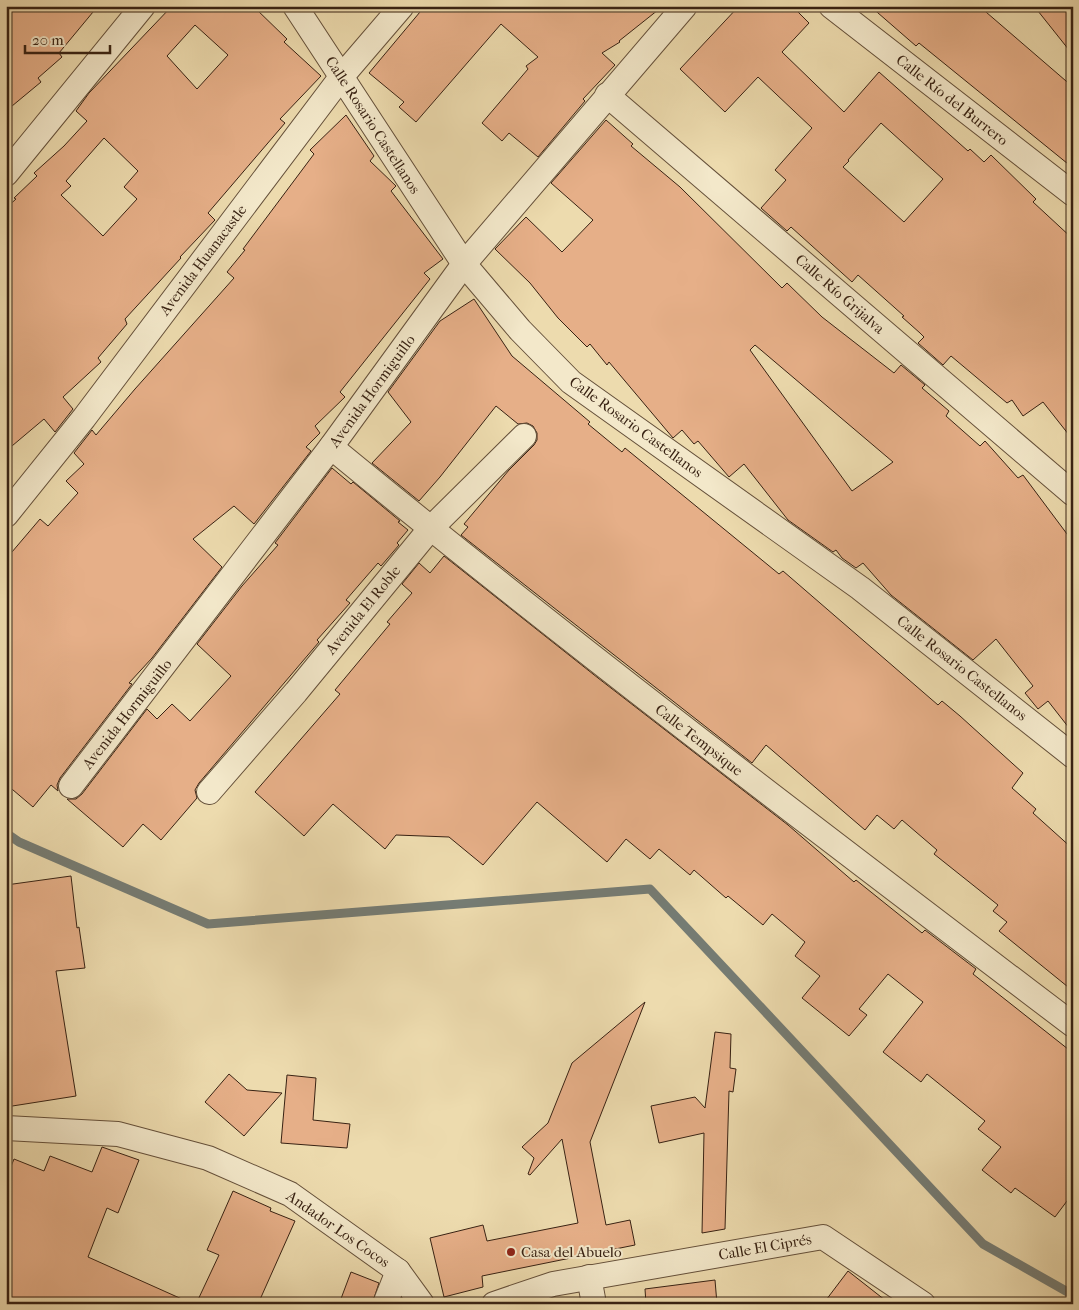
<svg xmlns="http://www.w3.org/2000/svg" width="1079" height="1310" font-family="'IM FELL French Canon',serif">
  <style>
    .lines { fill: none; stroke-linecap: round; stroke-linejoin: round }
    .stream { stroke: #757c74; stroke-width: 9 }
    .building { fill: #e6af88; stroke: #382213; fill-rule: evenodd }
    .minor-casing { stroke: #65503a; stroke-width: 26 }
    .minor { stroke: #f3e8ca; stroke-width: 24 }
    .poi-dot { fill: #8f2418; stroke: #f3e8ca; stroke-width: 2 }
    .labels { text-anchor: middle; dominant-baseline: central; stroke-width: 4; stroke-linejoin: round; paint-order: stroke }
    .street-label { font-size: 15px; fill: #382213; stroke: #f3e8ca }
    .poi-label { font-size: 15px; fill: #382213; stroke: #f3e8ca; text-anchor: start }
  </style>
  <rect width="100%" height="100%" fill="#eddbae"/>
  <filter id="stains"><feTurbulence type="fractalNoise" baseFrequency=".004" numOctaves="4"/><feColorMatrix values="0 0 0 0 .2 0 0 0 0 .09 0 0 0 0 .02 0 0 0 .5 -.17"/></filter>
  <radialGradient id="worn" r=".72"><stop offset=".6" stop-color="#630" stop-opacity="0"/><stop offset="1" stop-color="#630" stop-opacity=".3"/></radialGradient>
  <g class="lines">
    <!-- stream -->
    <polyline class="stream" points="6,833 19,842 208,924 650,889 983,1244 1073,1295"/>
  </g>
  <!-- building -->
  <g class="building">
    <polygon points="6,6 98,6 59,53 62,57 38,78 41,82 6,111"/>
    <path d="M172 6H253L287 39 284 42 321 76 280 119 285 123 208 213 215 220 180 257 181 258 125 319 127 324 98 358 101 362 63 397 73 409 55 432 44 419 6 451V208L16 199 14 198 37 176 34 173 64 146 87 121 76 111 89 93ZM195 25 228 55 197 89 167 56ZM104 138 138 171 124 187 137 199 103 236 61 195 71 186 66 181Z"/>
    <polygon points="425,6 663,6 619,41 620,42 602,53 615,65 583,99 585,101 538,157 509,133 502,141 482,123 528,69 526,66 538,57 501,24 416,122 399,107 404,102 369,73"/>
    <path d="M739 6H792L809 23 782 52 844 112 879 72 968 151 970 149 984 162 991 155 1036 199 1033 202 1073 239V440L1043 402 1023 416 1012 400 1007 403 951 356 943 365 918 343 924 337 920 333 902 317 904 316 858 275 852 282 791 227 787 231 761 208 786 180 775 170 812 128 758 77 725 112 680 69ZM881 123 943 179 904 222 843 167 849 161 848 160Z"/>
    <polygon points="870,6 979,6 1073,87 1073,168 919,43 916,46"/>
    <polygon points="1034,6 1073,6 1073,55"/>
    <polygon points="346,115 374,156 370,161 396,186 391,191 443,259 424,273 430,279 340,392 345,397 315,426 320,433 306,447 311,451 254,524 234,506 193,539 222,567 152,658 129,683 132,684 60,778 57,785 58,791 51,785 33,807 6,784 6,559 40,519 48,526 78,493 66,481 84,464 74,453 92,430 96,435 135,389 234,278 227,272 245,250 243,249 314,154 310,150"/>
    <path d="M606 120 633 144 631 146 680 187 782 288 787 283 822 317 894 373 901 365 925 385 922 388 949 411 946 416 980 446 985 441 1018 478 1023 475 1073 542V733L1048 701 1038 709 1025 693 1033 686 996 639 973 660 891 595 863 563 856 568 842 558 836 550 833 552 788 520 744 464 729 477 698 441 694 444 682 430 673 438 609 362 607 365 590 344 587 347 558 318 530 283 495 249 526 217 562 252 593 220 551 183ZM755 345 893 462 852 491 750 350Z"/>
    <polygon points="474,299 512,356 590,422 588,424 622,452 625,448 779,574 783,571 938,705 942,701 960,716 1023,773 1012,788 1036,809 1033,813 1073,849 1073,991 999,931 1007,922 993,911 998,905 934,854 937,850 902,820 894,829 877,815 865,830 766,745 752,763 461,535 468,527 464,524 509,470 534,445 537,440 537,433 533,426 527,423 518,424 496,406 440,477 419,501 372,463 411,422 388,392 440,321"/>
    <polygon points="332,468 351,484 353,482 400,521 398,522 408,530 397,543 399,545 381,566 378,563 346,600 350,603 317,640 319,642 199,783 195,790 197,798 161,840 143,824 123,847 67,799 76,799 82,794 147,709 157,719 172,704 190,721 231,676 197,644 242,586 278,545 275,543"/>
    <polygon points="444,556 598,678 788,825 854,882 856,880 922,933 925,930 976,969 973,974 1073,1053 1073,1193 1055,1217 1015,1188 1011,1193 982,1170 1001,1147 978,1129 985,1121 927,1074 921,1082 883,1052 923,1002 888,974 859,1009 867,1015 849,1036 802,998 820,976 795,956 805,942 772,914 763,925 728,896 726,898 694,870 690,875 659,849 650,859 626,839 607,862 537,802 483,865 449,837 396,835 385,849 333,804 304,836 255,792 340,694 335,690 390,624 387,622 412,593 402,584 419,563 430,573"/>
    <polygon points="71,876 77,928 79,927 85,968 56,971 76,1096 6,1107 6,885"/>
    <polygon points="645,1002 590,1142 606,1225 630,1220 635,1245 482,1276 483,1287 444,1297 430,1238 483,1225 487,1241 578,1223 562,1139 530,1175 528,1174 534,1158 522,1147 548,1123 572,1063"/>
    <polygon points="715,1032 731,1034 730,1068 736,1069 733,1092 729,1091 725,1229 702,1233 704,1133 659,1143 651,1106 695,1097 705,1108"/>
    <polygon points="229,1074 247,1090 282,1093 244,1136 205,1102"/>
    <polygon points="287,1075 316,1078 313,1120 350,1124 347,1148 281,1143"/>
    <polygon points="102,1147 139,1160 118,1213 107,1208 88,1257 193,1304 6,1304 6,1179 14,1159 44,1171 50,1156 92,1172"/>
    <polygon points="233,1191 271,1208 270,1211 295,1221 258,1304 196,1304 219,1255 207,1250"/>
    <polygon points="848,1271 890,1304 823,1304"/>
    <polygon points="351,1272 379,1283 372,1304 339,1304"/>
    <polygon points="715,1280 717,1304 646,1304 645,1289"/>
  </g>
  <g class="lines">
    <defs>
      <g id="minor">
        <polyline points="295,6 464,264 520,330 571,382 860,588 1073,756"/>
        <polyline points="831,6 1073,194"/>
        <polyline points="607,95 1073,494"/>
        <polyline points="6,174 143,6"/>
        <path d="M331 447C573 646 823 835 1073 1025"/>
        <polyline points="6,515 84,418 342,76 402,6"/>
        <polyline points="71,786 331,447 464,264 685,6"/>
        <polyline points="209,792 296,692 430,529 524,436"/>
        <polyline points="6,1128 118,1134 208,1158 290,1194 398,1271 422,1304"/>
        <polyline points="589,1277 594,1304"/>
        <polyline points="385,1304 398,1271"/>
        <polyline points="494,1304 553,1284 823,1237 923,1304"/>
      </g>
    </defs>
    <!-- minor casing -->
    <use href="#minor" class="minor-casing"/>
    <!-- minor -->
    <use href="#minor" class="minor"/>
  </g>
  <!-- markers -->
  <circle class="poi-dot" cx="511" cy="1252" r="5"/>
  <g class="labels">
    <!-- street labels -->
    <g class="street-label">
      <text transform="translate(952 100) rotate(38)">Calle Río del Burrero</text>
      <text transform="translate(373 125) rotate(57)">Calle Rosario Castellanos</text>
      <text transform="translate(203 260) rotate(-53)">Avenida Huanacastle</text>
      <text transform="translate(840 294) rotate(41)">Calle Río Grijalva</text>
      <text transform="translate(372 391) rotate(-54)">Avenida Hormiguillo</text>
      <text transform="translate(636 427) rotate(36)">Calle Rosario Castellanos</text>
      <text transform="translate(363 610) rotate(-51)">Avenida El Roble</text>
      <text transform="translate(962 668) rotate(38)">Calle Rosario Castellanos</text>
      <text transform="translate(127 714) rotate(-52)">Avenida Hormiguillo</text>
      <text transform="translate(699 740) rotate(38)">Calle Tempsique</text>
      <text transform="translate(338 1229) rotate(35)">Andador Los Cocos</text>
      <text transform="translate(765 1247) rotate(-10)">Calle El Ciprés</text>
    </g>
    <!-- poi labels -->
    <g class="poi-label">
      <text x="521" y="1252">Casa del Abuelo</text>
    </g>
  </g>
  <!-- margin -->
  <rect width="1079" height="1310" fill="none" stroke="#eddbae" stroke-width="25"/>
  <rect x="8" y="8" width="1064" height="1295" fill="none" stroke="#382213" stroke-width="2.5"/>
  <rect x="12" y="12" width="1054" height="1285" fill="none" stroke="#382213"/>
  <!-- scale -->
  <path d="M25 45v8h85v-8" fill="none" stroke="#382213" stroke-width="2.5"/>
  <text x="32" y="45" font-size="15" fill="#382213" stroke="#f3e8ca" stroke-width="4" paint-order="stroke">20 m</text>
  <rect width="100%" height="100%" filter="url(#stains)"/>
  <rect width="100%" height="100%" fill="url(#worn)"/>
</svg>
